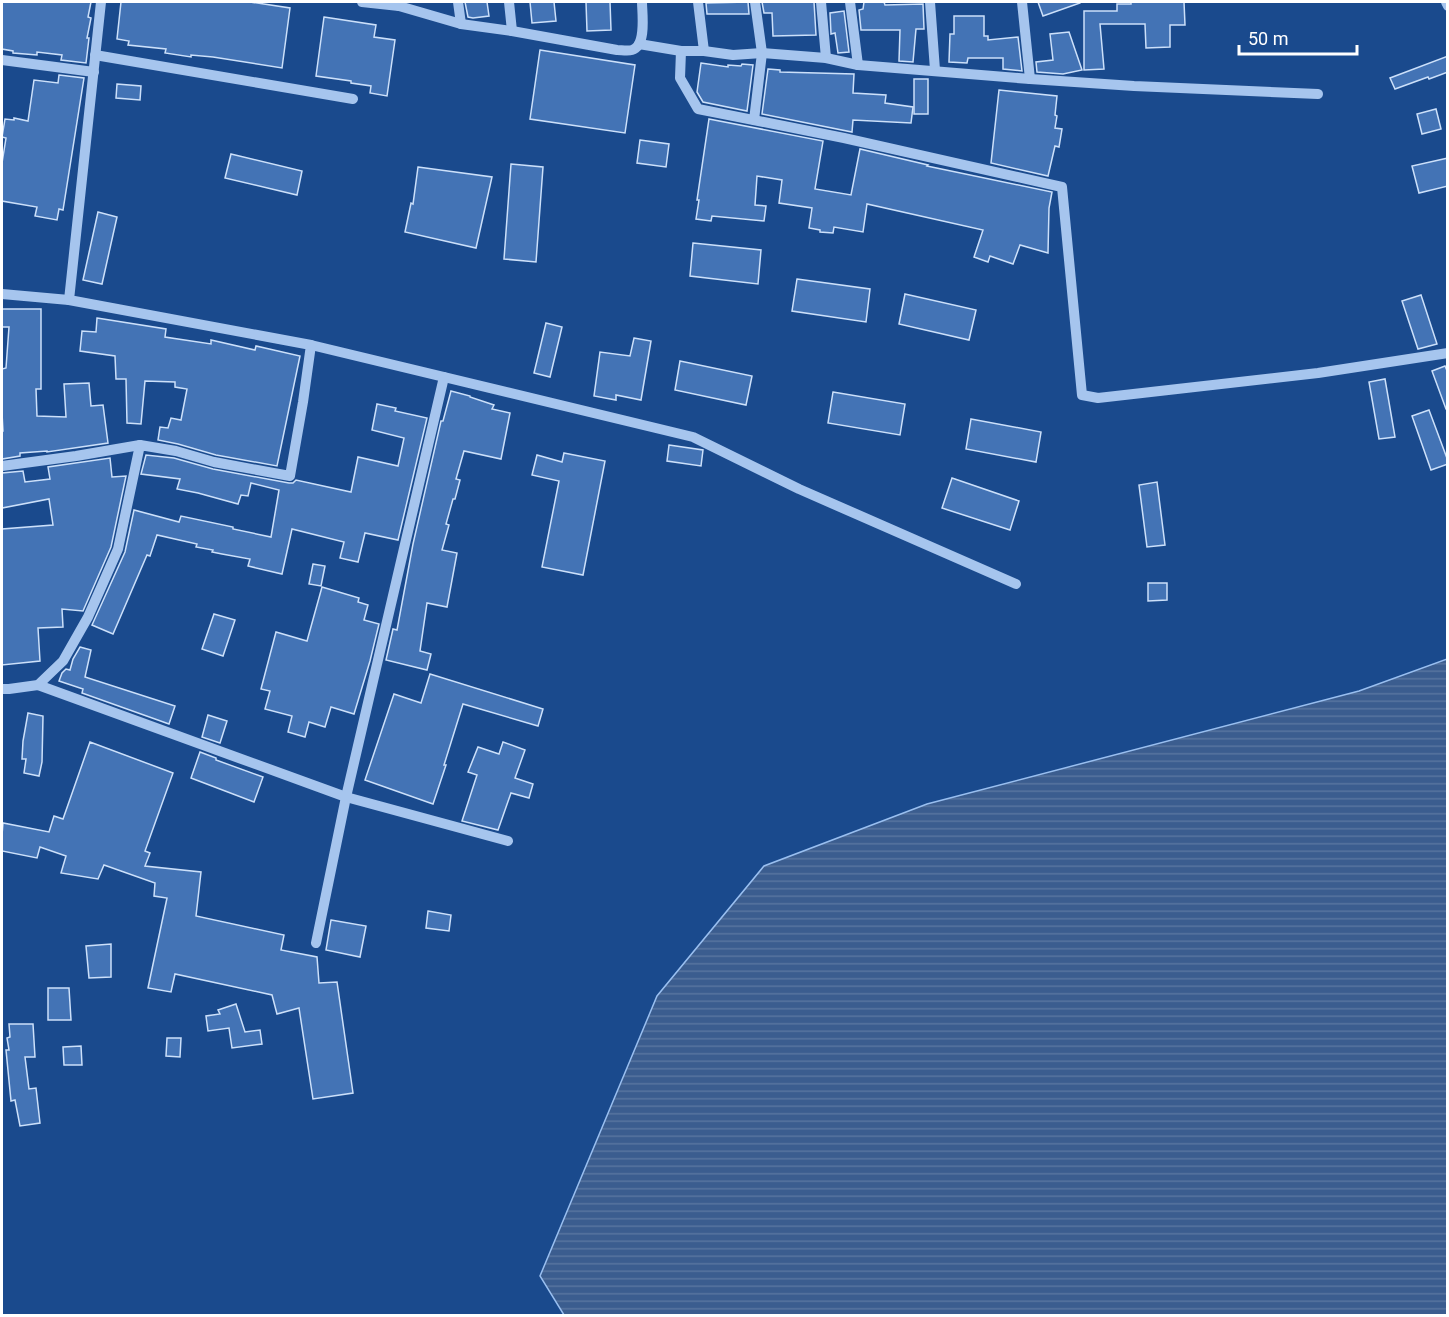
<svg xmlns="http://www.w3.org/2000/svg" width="1449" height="1317" font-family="Roboto,sans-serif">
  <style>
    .water { fill: url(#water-rules); stroke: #99bff0; stroke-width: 1.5 }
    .building { fill: #4373b5; stroke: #cce0fa; stroke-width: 1.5 }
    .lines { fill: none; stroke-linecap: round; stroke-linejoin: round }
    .minor { stroke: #a6c5ee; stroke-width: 10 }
  </style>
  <defs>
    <pattern id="water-rules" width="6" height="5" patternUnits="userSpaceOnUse" patternTransform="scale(1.5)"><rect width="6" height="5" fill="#3b5d8f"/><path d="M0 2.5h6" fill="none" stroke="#5875a0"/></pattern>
  </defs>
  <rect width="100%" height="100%" fill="#1a4a8d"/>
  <!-- water -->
  <polygon class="water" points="1447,659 1447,1315 564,1315 540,1276 657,996 764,866 927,804 1359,691"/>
  <!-- building -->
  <g class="building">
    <polygon points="2,2 91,2 88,17 91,18 87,38 89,38 86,63 61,60 62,55 37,52 37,55 13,53 13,51 2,49"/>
    <polygon points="121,2 250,2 290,8 282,68 213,57 191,55 191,57 165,53 166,49 128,45 129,41 117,39"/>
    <polygon points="465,2 487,2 489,16 473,18 468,17"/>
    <polygon points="530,2 554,2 556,21 532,23"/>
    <polygon points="586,2 610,2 611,30 587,31"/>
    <polygon points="748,2 749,14 707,14 706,3"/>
    <polygon points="762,2 814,2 816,35 773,36 772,13 764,13"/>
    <polygon points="864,2 884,2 885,5 923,4 924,29 916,29 913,62 899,61 900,30 861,30 859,10 863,9"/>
    <polygon points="1038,2 1080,2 1080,3 1043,16"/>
    <polygon points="1131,2 1184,2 1185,25 1170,25 1170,47 1146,48 1145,24 1100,24 1104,69 1084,70 1084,11 1117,11 1117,4 1131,4"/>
    <polygon points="844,11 849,52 838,53 835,33 831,34 830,13"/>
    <polygon points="954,16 984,16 984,36 988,36 988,40 1018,37 1022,71 1003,69 1003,58 968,58 967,63 949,62 950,34 954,34"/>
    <polygon points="324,17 376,25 374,37 395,40 387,96 370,93 371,86 351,83 351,81 316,76"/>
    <polygon points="1069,32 1082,70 1063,74 1037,72 1036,62 1053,60 1050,34"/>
    <polygon points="540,50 635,65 625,133 530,119"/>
    <polygon points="1448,56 1448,72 1429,79 1428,77 1395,89 1390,78"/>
    <polygon points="701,63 728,67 728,65 741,66 742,64 753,65 747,111 703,102 697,92"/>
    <polygon points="768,69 780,70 780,72 854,74 853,93 886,95 885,103 913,107 911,123 853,120 852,132 762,114"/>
    <polygon points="59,75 84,78 63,210 59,209 57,220 35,216 37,207 2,201 2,163 6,138 2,137 5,119 14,120 14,118 28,121 34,80 58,83"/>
    <rect x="914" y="79" width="14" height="35"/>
    <polygon points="117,84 141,86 140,100 116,98"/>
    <polygon points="999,90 1057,96 1055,115 1057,116 1055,128 1062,129 1059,147 1055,146 1048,176 991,163"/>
    <polygon points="1436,109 1441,129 1422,134 1417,114"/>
    <polygon points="709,119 823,141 815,189 851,195 860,149 928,165 927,166 1052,192 1049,208 1048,253 1020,245 1013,264 990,256 988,262 974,257 983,230 867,204 863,232 834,227 833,233 820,232 820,230 809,228 812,208 779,203 782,180 757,176 755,205 766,206 764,221 712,216 711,221 696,219 699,200 697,200"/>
    <polygon points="640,140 669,144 666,167 637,163"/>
    <polygon points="231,154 302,171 297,195 225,178"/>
    <polygon points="1448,158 1448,186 1419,193 1412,166"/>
    <polygon points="511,164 543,167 536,262 504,259"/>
    <polygon points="418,167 492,177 476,248 405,232 411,203 413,204"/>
    <polygon points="98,212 117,217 102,284 83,280"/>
    <polygon points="693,243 761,250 758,284 690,276"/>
    <polygon points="797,279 870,289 866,322 792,311"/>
    <polygon points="905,294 976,310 969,340 899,324"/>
    <polygon points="1421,295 1437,344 1418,349 1402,301"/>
    <polygon points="2,309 41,309 41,389 36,389 37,416 66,417 64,384 89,383 91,406 103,405 108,443 47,452 47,451 20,453 20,456 2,459 2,431 3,431 2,413 2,369 6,368 9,327 2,327"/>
    <polygon points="97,318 166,329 165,337 211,344 211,340 255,350 256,346 300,356 277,466 216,455 178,444 158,440 160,427 168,428 171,418 181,420 187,389 175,387 175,382 145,381 141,424 127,423 126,379 116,379 115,356 80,351 82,331 96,332"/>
    <polygon points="546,323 562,327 550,377 534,373"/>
    <polygon points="634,338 651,341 641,400 616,395 616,400 594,396 600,352 630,356"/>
    <polygon points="680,361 752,376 746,405 675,390"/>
    <polygon points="1445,366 1448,373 1448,409 1446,409 1432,371"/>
    <polygon points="1385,379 1395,437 1379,439 1369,382"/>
    <polygon points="451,391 470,396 470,397 494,405 492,409 510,413 501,459 464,451 456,479 460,480 455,499 453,499 446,524 449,525 442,550 457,553 447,607 427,603 420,651 431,654 427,670 386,660 393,629 397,630 413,544 441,421 443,421"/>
    <polygon points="833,392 905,404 900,435 828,423"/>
    <polygon points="377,404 396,408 395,411 427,418 398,540 365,533 358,562 340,558 344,542 292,529 282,574 248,566 250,559 222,554 212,552 213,550 196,547 197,544 157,535 150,556 147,555 113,634 92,625 125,552 134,510 179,522 181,516 233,527 233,529 271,537 279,490 251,483 248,496 241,495 238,504 198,493 177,489 180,479 141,474 146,455 174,458 213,469 289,483 293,483 296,480 351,492 358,457 398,466 404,438 372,430"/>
    <polygon points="1429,410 1448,461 1448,464 1431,470 1412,416"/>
    <polygon points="971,419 1041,432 1036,462 966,449"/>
    <polygon points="669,445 703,450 701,466 667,461"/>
    <polygon points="564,453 605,461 583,575 542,567 559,481 532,475 537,455 562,462"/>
    <polygon points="110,458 112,477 126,476 111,547 83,611 62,609 63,627 38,628 40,661 2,665 2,529 53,525 49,499 2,508 2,473 23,471 25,482 50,479 48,467"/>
    <polygon points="952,478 1019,501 1010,530 942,508"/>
    <polygon points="1157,482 1165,545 1147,547 1139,485"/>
    <polygon points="313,564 325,566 321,586 309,584"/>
    <polygon points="1148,583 1167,583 1167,600 1148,601"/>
    <polygon points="322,587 359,598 358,602 368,605 364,620 379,624 370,661 354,714 331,707 325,727 309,722 305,737 288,732 292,716 265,709 270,691 261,689 276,632 307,641"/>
    <polygon points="214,614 235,620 223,656 202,649"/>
    <polygon points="80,647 91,650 85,677 175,706 169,724 82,693 83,689 59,681 62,673 66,669 70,670 73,659"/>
    <polygon points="430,674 543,709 538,726 463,704 444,765 446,765 433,804 365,780 394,694 421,703"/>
    <polygon points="28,713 43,716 42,762 39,776 24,773 26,759 22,759 23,741"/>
    <polygon points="208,715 227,721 220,743 202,737"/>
    <polygon points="90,742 173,773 145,851 150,853 145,866 201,872 196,916 284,935 281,950 317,957 319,983 337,982 353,1093 313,1099 299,1008 277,1014 272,995 175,974 171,992 148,988 167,898 154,896 155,883 104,865 98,879 61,873 66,856 40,847 37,858 2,851 2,835 3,823 49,832 54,816 63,819"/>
    <polygon points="503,742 525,750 515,778 533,784 529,798 511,793 498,830 462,821 477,775 468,772 478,747 499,754"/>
    <polygon points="200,752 216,758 216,760 263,777 254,802 191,778"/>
    <polygon points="428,911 451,915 449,931 426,928"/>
    <polygon points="331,920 366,926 360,957 326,950"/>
    <polygon points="111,944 111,977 89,978 86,946"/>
    <polygon points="48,988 69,988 71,1020 48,1020"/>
    <polygon points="236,1004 245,1032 260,1030 262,1044 232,1048 229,1028 208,1031 206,1016 220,1014 218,1010"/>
    <polygon points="9,1024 33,1024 35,1057 25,1057 29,1089 36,1088 40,1123 20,1126 15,1100 11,1101 6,1050 9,1050 7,1038 10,1037"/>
    <polygon points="167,1038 181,1038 180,1057 166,1056"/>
    <polygon points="81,1046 82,1065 64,1065 63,1047"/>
  </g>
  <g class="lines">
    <!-- minor -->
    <g class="minor">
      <polyline points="362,2 399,6 398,2"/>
      <polyline points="458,2 461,24"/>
      <polyline points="509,2 512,31"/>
      <polyline points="698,2 704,51"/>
      <polyline points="821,2 826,58"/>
      <polyline points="850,2 858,65"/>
      <polyline points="930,2 935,70"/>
      <polyline points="1022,2 1030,79"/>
      <polyline points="1446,2 1448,6"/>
      <path d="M399 6 461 24 512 31 617 50C621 50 628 51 632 50 647 46 642 13 642 2"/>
      <polyline points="639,44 681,51 704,51 733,55 762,53 826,58 858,65 1030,79 1134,86 1318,94"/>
      <polyline points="681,51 680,78 698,109 844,138 1062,187 1082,395 1098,398 1318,373 1448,353"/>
      <polyline points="95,55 353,99"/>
      <polyline points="2,60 94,72"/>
      <polyline points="754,120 762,53 755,2"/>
      <polyline points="2,294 69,300"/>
      <polyline points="311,345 693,437 799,489 1016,584"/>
      <polyline points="2,466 76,456 140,445"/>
      <polyline points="38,685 346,797 508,841"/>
      <polyline points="2,689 9,689 38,685 63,661 88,617 118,549 140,445 176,451 214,462 290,476 303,402 311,345 69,300 101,2"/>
      <polyline points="316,943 346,797 444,377"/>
    </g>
  </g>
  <!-- border -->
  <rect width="1449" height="1317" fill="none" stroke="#ffffff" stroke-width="6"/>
  <!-- scale -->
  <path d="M1239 45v9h118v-9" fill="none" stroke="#ffffff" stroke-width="3"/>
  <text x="1248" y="45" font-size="18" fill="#ffffff" stroke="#1a4a8d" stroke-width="4.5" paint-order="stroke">50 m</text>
</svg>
